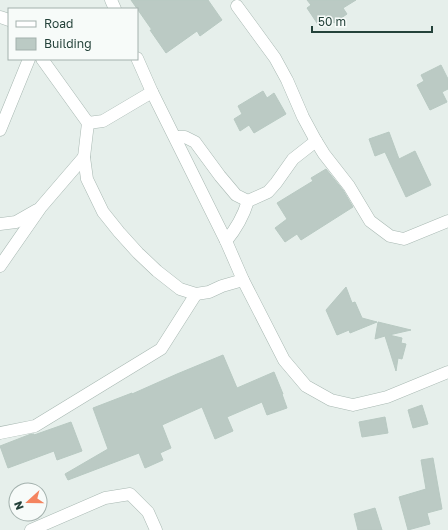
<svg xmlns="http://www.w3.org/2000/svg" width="448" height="530" font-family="'Golos Text',sans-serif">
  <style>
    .building { fill: #bbcac4; stroke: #b8c9c2 }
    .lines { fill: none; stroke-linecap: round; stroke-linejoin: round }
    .minor-casing { stroke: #a8b8b2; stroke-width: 13 }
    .minor { stroke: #fff; stroke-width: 12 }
  </style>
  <rect width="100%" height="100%" fill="#e6efeb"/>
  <!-- building -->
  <g class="building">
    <polygon points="131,0 208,0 222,20 200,36 197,31 166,53 150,30 152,30"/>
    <polygon points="307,0 356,0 343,8 347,14 334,23 331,18 319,26 307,8 311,5"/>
    <polygon points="441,65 448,79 448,89 442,92 447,102 430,110 417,85 424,81 421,75"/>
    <polygon points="263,91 267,98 274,93 286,114 254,133 249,125 240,131 234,119 242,114 238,106"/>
    <polygon points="389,132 399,159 415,151 431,185 406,197 385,152 375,156 369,139"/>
    <polygon points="326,169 343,190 353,207 301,240 297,234 285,242 275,228 287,219 277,203 313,181 311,178"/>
    <polygon points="346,287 352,303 355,302 362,318 377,322 350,333 349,330 337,335 326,310"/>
    <polygon points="378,322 411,330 389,335 402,338 401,343 406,344 402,359 398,358 396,371 385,336 375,339"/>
    <polygon points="223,355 237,388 274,372 283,394 282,394 287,408 267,415 262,402 227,417 233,431 215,439 202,407 162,425 171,448 160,453 163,460 145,468 139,453 68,480 65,474 108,449 93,408 132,393 132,394 177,374"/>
    <polygon points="422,405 428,424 413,428 408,410"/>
    <polygon points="385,417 388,433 362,437 359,422"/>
    <polygon points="71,422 82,451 57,460 54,451 8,468 0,446 31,434 34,434 34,435"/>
    <polygon points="433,458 442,509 427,513 430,524 408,530 399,497 426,489 421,460"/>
    <polygon points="375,508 382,530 358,530 354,514"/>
  </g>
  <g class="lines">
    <defs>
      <g id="minor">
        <polyline points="111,0 115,9"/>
        <polyline points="237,6 275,58 287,80 303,117 316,141 324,154 349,186 370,221 390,236 404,239 448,221"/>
        <polyline points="0,17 9,20"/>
        <polyline points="137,58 152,92 226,241 243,280 284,360 306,386 331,400 353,405 387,397 448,372"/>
        <polyline points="42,59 88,123 103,121 152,92"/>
        <polyline points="0,130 29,59"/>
        <polyline points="175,137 185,137 195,142 220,176 236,195 248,201"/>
        <polyline points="0,224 16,222 37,210"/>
        <path d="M226 241C237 228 243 217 248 201L268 192 276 183 293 159 316 141"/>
        <polyline points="0,266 41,207 84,157"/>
        <polyline points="196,294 209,292 222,286 243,280"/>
        <polyline points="0,433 35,426 161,349 196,294 180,289 157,271 138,253 119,232 103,212 87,179 84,157 88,123"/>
        <polyline points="31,530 105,498 130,494 148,512 156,530"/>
      </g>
    </defs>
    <!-- minor casing -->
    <use href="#minor" class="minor-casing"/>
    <!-- minor -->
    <use href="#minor" class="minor"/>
  </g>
  <!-- legend -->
  <rect x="8" y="8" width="130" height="52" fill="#f7fbf9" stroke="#a3b1ad"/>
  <rect x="16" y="21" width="20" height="6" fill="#ffffff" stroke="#a3b1ad"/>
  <text x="44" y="28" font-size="12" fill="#24423a">Road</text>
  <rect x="16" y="38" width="20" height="12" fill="#bbcac4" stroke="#a3b1ad"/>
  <text x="44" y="48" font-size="12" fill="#24423a">Building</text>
  <!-- north arrow -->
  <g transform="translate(28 502) rotate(249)"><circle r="19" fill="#f7fbf9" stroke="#a3b1ad"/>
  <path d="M0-3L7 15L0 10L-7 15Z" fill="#f4845f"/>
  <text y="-6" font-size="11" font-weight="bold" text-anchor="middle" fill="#24423a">N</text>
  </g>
  <!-- scale -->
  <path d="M312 26v6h120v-6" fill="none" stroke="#24423a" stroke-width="2"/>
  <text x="318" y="26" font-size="12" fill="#24423a" stroke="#f7fbf9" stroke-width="3" paint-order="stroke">50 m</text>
</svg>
